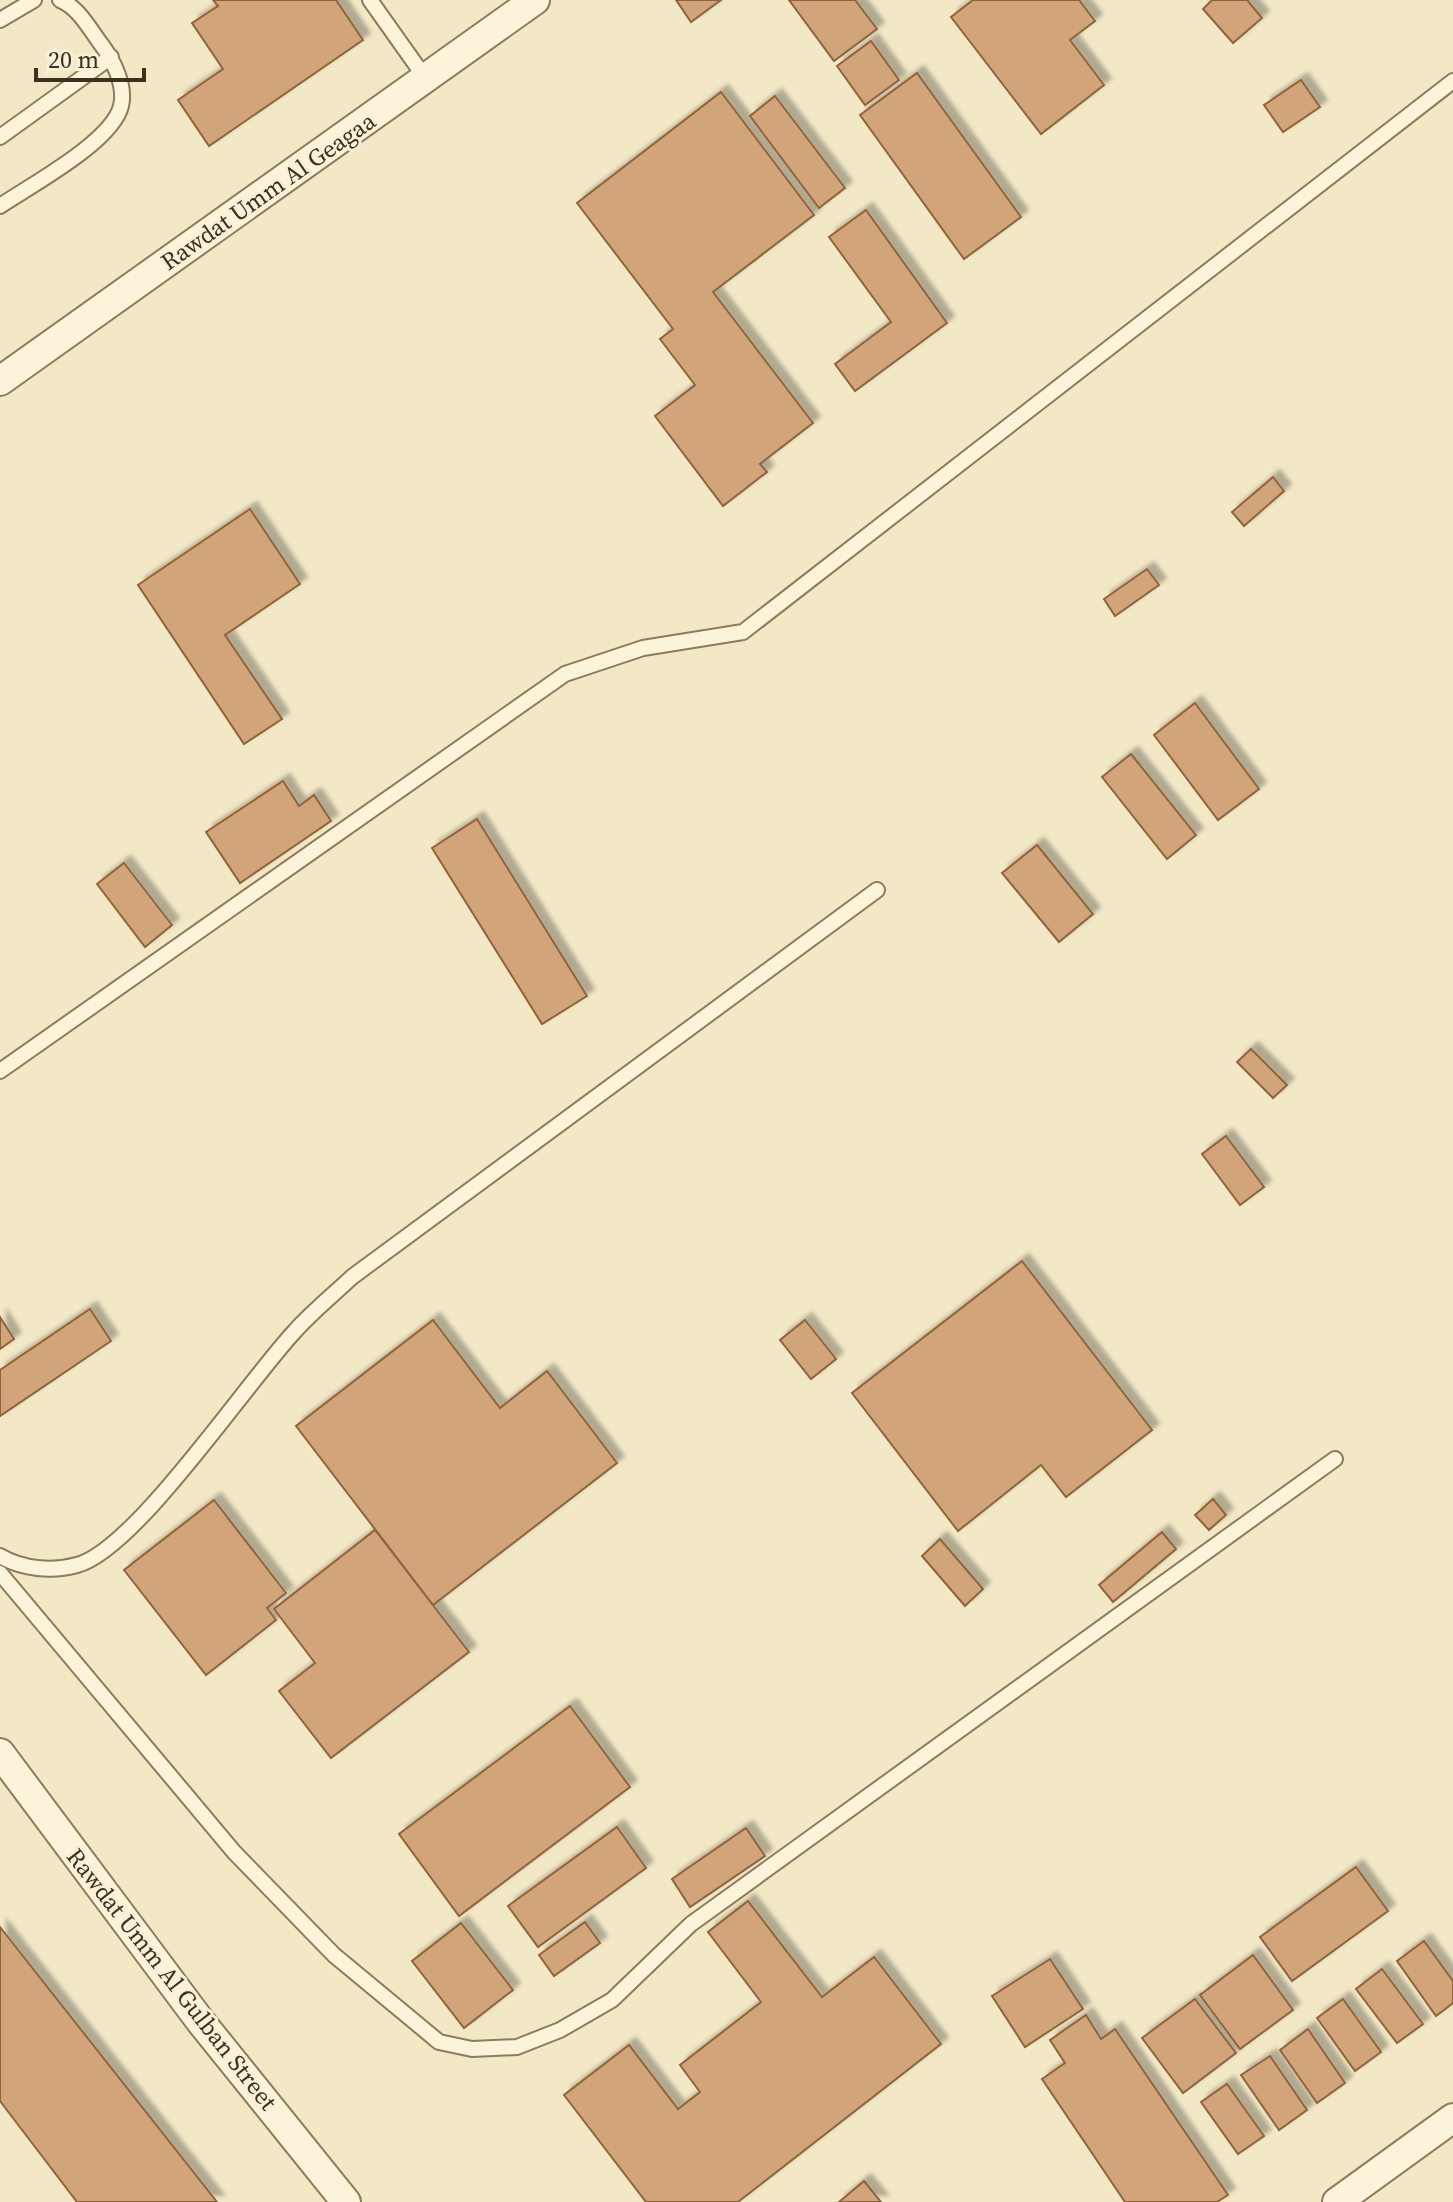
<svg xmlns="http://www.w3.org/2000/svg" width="1453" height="2202" font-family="'Source Serif 4',serif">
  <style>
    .building { fill: #d2a47a; stroke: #90643e; stroke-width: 2; filter: url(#shadow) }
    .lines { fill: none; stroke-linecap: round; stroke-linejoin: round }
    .service-casing { stroke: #8f7a5a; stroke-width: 18 }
    .minor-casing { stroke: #8f7a5a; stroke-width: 32 }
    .service { stroke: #fbf4db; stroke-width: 14 }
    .minor { stroke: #fbf4db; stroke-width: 28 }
    .labels { text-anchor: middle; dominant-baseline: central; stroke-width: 6; stroke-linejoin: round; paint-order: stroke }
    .street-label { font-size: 24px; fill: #3e301f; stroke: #f8f1d7 }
  </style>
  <defs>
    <filter id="shadow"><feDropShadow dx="7" dy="-7" stdDeviation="2" flood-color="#0004"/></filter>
  </defs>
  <rect width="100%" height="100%" fill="#f2e8c6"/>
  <!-- building -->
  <g class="building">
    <polygon points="213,0 336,0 363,40 209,146 178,100 223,69 192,23 218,6"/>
    <polygon points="676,0 721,0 691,22"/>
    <polygon points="789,0 855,0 877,29 834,61"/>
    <polygon points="973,0 1079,0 1095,21 1070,40 1104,85 1041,134 951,17"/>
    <polygon points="1212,0 1247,0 1262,18 1233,43 1203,9"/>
    <polygon points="871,41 899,80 865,105 837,66"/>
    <polygon points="917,73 1021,217 964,259 860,115"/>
    <polygon points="1301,80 1320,107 1283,132 1264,105"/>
    <polygon points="721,92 814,215 713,292 813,423 760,464 767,472 723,506 655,416 695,385 660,339 673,329 577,203"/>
    <polygon points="775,96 845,188 819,208 750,116"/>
    <polygon points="866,210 947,323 855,391 835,364 891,322 829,237"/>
    <polygon points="1273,477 1284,491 1244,526 1232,512"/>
    <polygon points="250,509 300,584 225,635 282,719 244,744 138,585"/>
    <polygon points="1147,569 1159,585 1115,616 1104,599"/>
    <polygon points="1195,703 1259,789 1218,820 1154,735"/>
    <polygon points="1131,754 1196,835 1167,859 1102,777"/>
    <polygon points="283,781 299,806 314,795 331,821 240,883 206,832"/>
    <polygon points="477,819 587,996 542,1024 432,848"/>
    <polygon points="1037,845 1093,914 1059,942 1002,873"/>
    <polygon points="124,863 172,925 145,947 97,884"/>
    <polygon points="1251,1049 1287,1085 1273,1098 1237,1062"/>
    <polygon points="1226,1136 1264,1187 1240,1205 1202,1154"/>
    <polygon points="1022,1261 1152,1430 1066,1497 1041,1465 958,1531 852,1393"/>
    <polygon points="90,1309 111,1341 0,1416 0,1370"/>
    <polygon points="0,1317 14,1339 0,1349"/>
    <polygon points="433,1320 500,1408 547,1371 617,1463 433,1605 296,1426"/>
    <polygon points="805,1320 836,1359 811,1379 780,1340"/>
    <polygon points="1213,1499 1226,1515 1209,1530 1195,1515"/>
    <polygon points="214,1500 286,1593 267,1608 276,1620 206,1675 124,1570"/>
    <polygon points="375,1530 469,1652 331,1758 279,1691 315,1663 274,1609"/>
    <polygon points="1162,1532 1176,1549 1113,1602 1099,1585"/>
    <polygon points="940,1539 983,1589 965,1606 922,1556"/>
    <polygon points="570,1706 630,1787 459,1916 399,1834"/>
    <polygon points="617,1827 646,1868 538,1947 508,1906"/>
    <polygon points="746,1828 765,1856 690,1907 672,1879"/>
    <polygon points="1356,1867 1388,1911 1292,1981 1260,1937"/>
    <polygon points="748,1901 822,1997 874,1957 941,2044 738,2202 646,2202 564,2095 629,2045 678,2109 700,2092 680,2065 761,2002 708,1932"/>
    <polygon points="585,1922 600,1943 554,1976 539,1955"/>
    <polygon points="461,1923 513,1990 464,2028 412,1961"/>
    <polygon points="0,1927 217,2202 77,2202 0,2101"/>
    <polygon points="1424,1941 1453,1981 1453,2003 1436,2016 1397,1961"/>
    <polygon points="1253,1955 1293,2010 1240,2049 1200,1995"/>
    <polygon points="1050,1959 1083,2009 1025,2047 992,1996"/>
    <polygon points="1382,1969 1423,2024 1397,2043 1356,1989"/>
    <polygon points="1195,1999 1236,2053 1183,2093 1142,2038"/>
    <polygon points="1343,1999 1381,2052 1355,2071 1317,2018"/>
    <polygon points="1086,2015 1101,2039 1115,2029 1228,2195 1217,2202 1125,2202 1042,2079 1065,2063 1050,2040"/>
    <polygon points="1308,2029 1345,2083 1317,2103 1280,2050"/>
    <polygon points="1270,2056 1307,2110 1279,2130 1241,2075"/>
    <polygon points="1227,2084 1264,2136 1238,2154 1201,2102"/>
    <polygon points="864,2181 881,2202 839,2202"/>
  </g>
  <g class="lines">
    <defs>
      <g id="service">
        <polyline points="370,0 426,79"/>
        <polyline points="0,20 34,0"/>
        <polyline points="0,137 111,57"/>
        <path d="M0 206C31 185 112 142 121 106 126 85 113 60 101 44 89 28 78 7 60 0"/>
        <polyline points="0,1071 565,674 643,648 743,632 1453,81"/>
        <path d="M0 1556C22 1569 52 1572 77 1565 135 1550 247 1382 295 1331 312 1312 333 1295 352 1277L877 890"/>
        <polyline points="0,1573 234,1852 334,1955 439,2042 472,2049 517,2047 560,2030 612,2000 691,1924 1335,1459"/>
      </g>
      <g id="minor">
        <polyline points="0,381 535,0"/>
        <polyline points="0,1753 201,2022 346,2202"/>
        <polyline points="1337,2202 1453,2118"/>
      </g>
    </defs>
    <!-- service casing -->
    <use href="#service" class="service-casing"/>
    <!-- minor casing -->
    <use href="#minor" class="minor-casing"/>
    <!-- service -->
    <use href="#service" class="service"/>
    <!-- minor -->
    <use href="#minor" class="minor"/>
  </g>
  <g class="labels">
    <!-- street labels -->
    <g class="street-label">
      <text transform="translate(268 191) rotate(-35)">Rawdat Umm Al Geagaa</text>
      <text transform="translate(172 1979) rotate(52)">Rawdat Umm Al Gulban Street</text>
    </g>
  </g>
  <!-- scale -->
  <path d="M36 68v12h108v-12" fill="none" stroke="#3e301f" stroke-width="4"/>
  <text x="48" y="68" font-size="24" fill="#3e301f" stroke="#f8f1d7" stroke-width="6" paint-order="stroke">20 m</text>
</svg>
